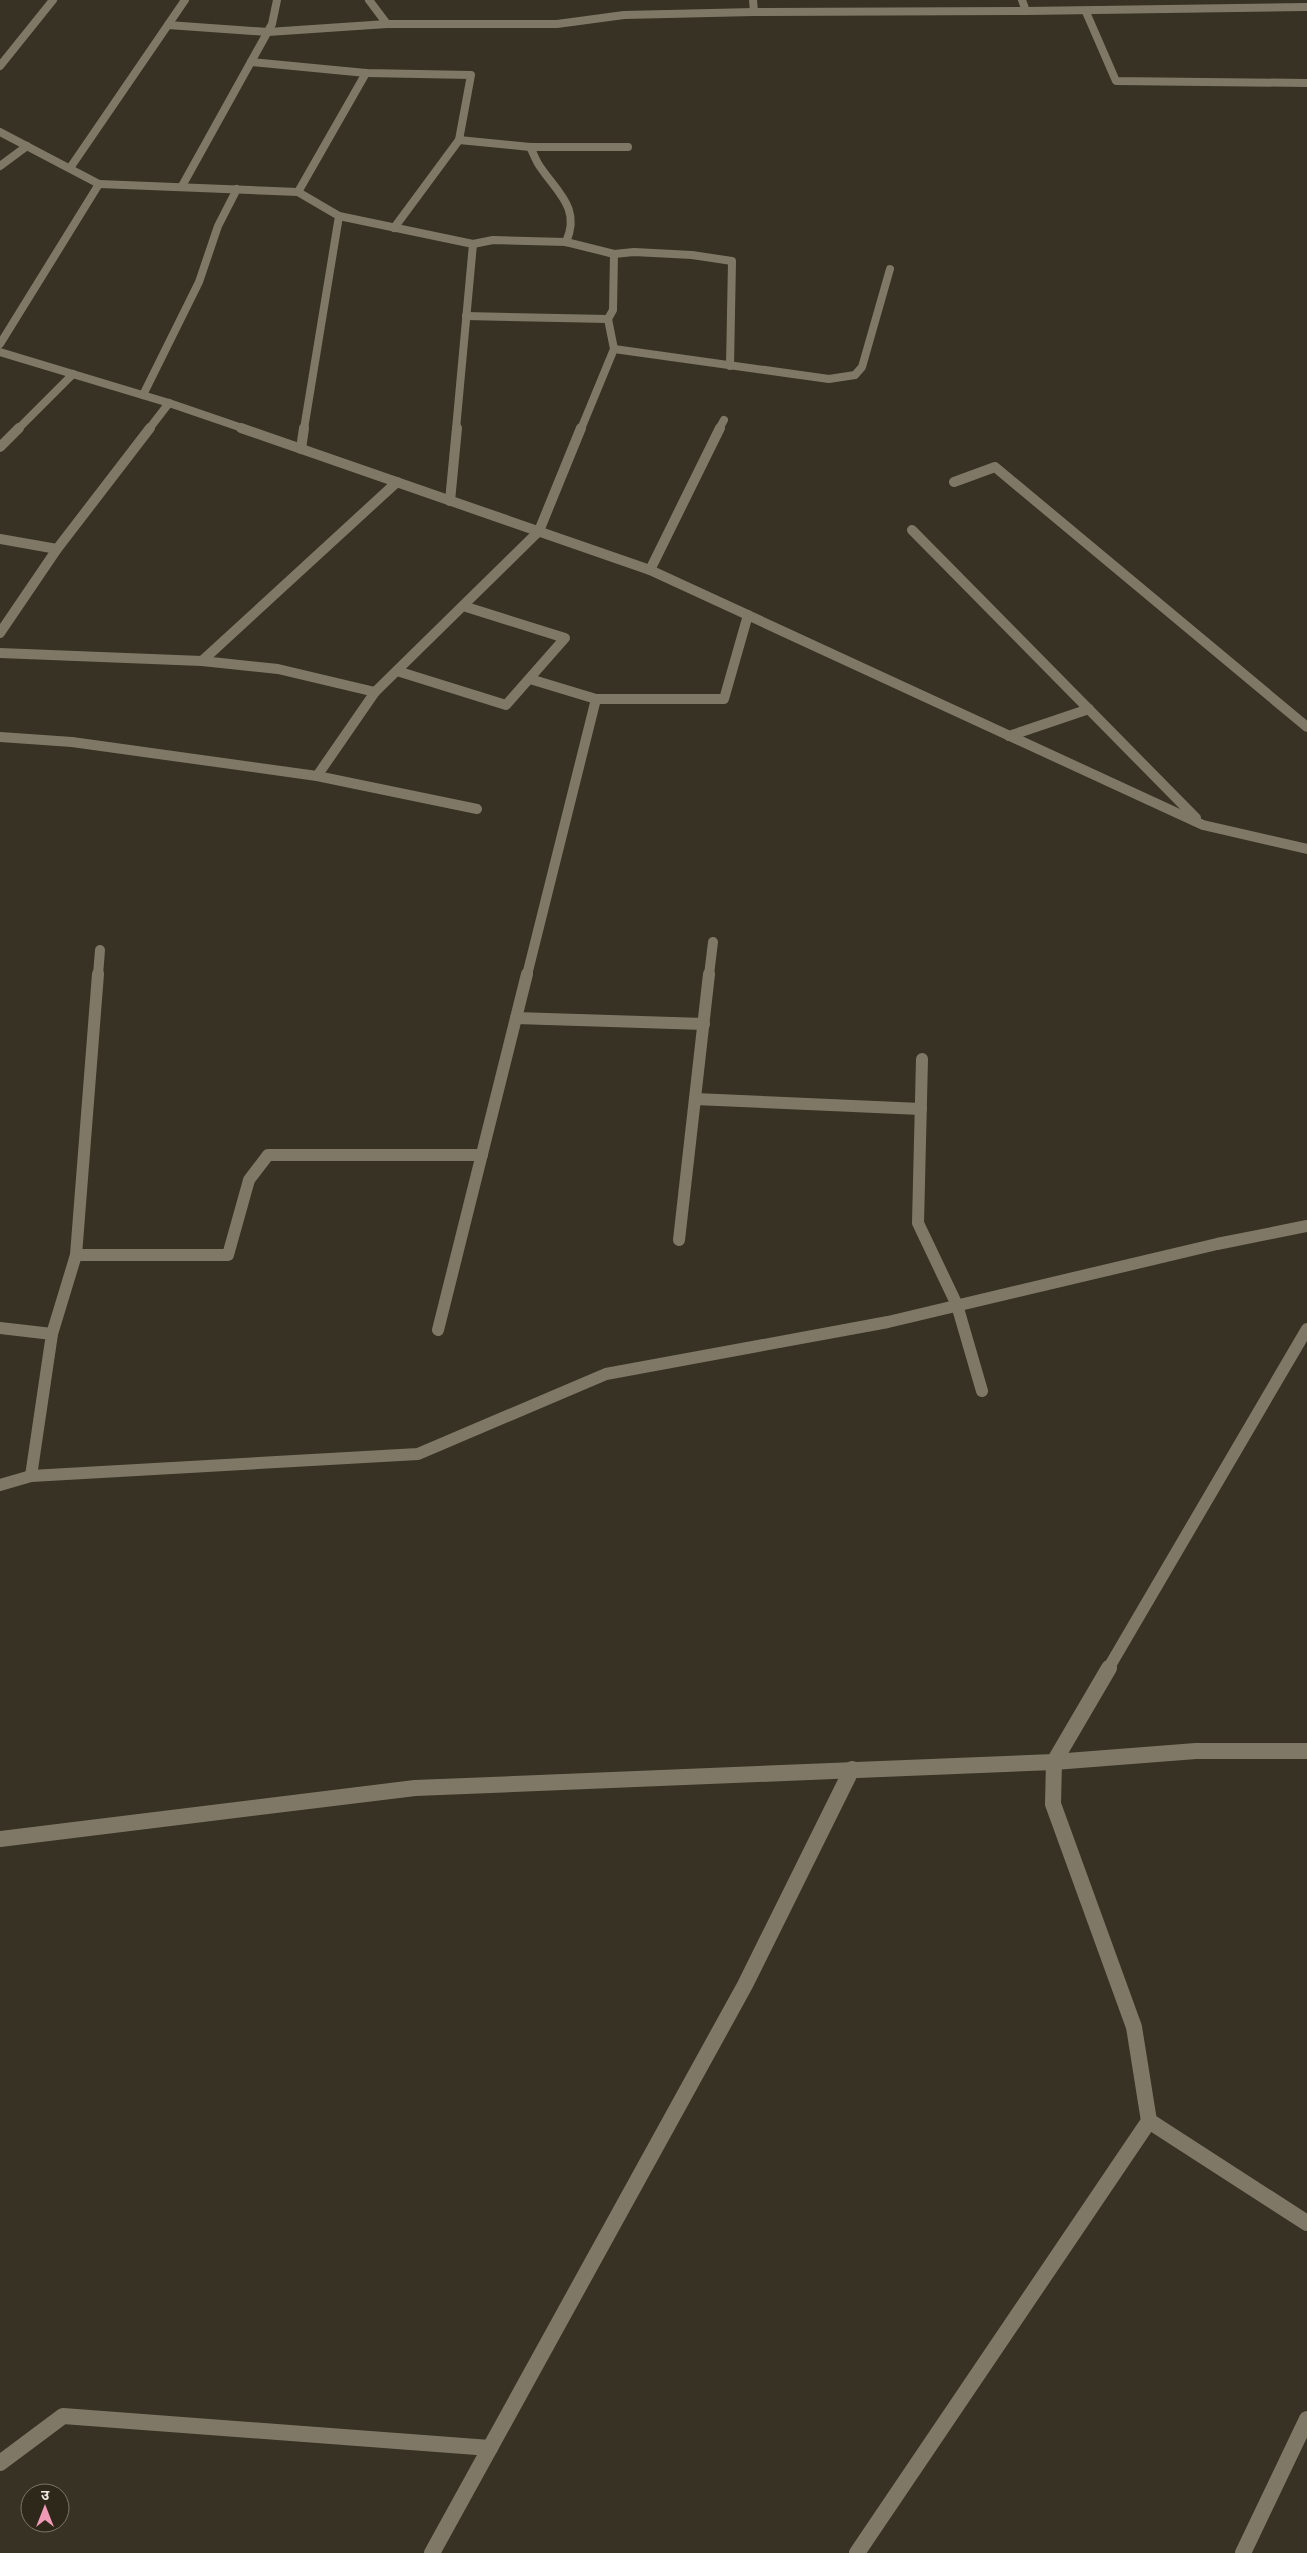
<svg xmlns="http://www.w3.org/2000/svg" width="1307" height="2553" font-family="Raleway,'Noto Sans Devanagari',sans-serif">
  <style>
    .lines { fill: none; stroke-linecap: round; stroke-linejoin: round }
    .street-far3 { stroke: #7f7867; stroke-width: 8 }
    .street-far2 { stroke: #7f7867; stroke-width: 10 }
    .street-far1 { stroke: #7f7867; stroke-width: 12 }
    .street { stroke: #7f7867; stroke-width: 16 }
    .secondary { stroke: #7f7867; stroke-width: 16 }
  </style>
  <rect width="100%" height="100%" fill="#373223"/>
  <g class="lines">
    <!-- street-far3 -->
    <g class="street-far3">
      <polyline points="369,0 387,24 557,24 624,15 754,12"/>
      <polyline points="753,0 754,12 1026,11 1022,0"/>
      <polyline points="1026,11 1307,7"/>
      <polyline points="1086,12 1116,81 1307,83"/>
      <polyline points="168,25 268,32 387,24"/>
      <polyline points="251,62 366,73 471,75 459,140"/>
      <polyline points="0,66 53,0"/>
      <polyline points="0,132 99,184 0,344"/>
      <path d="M530 147C534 154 536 162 541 168 558 193 581 209 566 242"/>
      <polyline points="0,166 27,146"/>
      <polyline points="70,168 185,0"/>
      <polyline points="99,184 298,192 339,216 304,429"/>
      <polyline points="182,186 272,24 277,0"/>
      <polyline points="298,192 366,73"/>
      <polyline points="339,216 473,244 456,429"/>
      <polyline points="394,228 459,140 530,147 628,147"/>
      <polyline points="473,244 493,240 566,242 614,254 634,252 692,255 732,261 730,366"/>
      <polyline points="466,316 608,319"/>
      <polyline points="614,349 829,379 855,375 862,367 890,269"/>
      <polyline points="0,352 169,403 245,429"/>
      <polyline points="143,395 199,282 218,226 237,189"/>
      <polyline points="18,429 73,374"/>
      <polyline points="149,429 169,403"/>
      <polyline points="581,429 614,349 608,319 613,310 614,254"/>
      <polyline points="719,429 724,420"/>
    </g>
    <!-- street-far2 -->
    <g class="street-far2">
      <polyline points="241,428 650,570 1203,825 1307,849"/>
      <polyline points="0,447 19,428"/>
      <polyline points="301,449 304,428"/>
      <polyline points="954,482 995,467 1307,727"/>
      <polyline points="450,501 457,428"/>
      <polyline points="912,530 1196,818"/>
      <polyline points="0,539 57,549"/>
      <polyline points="650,570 720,428"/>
      <polyline points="0,633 57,549 150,428"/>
      <polyline points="0,653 202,661 397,482"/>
      <polyline points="202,661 278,669 375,692 539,531 581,428"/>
      <polyline points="397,671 506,705 565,638 463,606"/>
      <polyline points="530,679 596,699"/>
      <polyline points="375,692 317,776 477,809"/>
      <polyline points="1009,736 1089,709"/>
      <polyline points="0,737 72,742 317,776"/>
      <polyline points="98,975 100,950"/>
      <polyline points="527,975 596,699 724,699 748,615"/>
      <polyline points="709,975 713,942"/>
    </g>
    <!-- street-far1 -->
    <g class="street-far1">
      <polyline points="516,1018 704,1024"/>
      <polyline points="922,1059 918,1223 957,1305 982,1391"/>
      <polyline points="695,1099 921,1109"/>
      <polyline points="679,1240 709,974"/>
      <polyline points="76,1255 228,1255 249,1180 268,1155 482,1155"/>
      <polyline points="0,1328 52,1334 31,1476"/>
      <polyline points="438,1330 527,974"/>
      <polyline points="52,1334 76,1255 98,974"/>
      <polyline points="0,1485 31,1476 418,1454 606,1374 888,1322 1217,1244 1307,1226"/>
      <polyline points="1108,1669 1307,1329"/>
    </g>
    <!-- street -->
    <g class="street">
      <polyline points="1149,2121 1307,2223"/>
      <polyline points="0,2463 63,2416 490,2448"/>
      <polyline points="432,2553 745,1985 852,1769"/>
      <polyline points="857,2553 1149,2121 1134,2027 1053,1804 1054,1762 1109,1668"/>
      <polyline points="1243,2553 1307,2419"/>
    </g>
    <!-- secondary -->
    <polyline class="secondary" points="0,1839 415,1788 1054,1762 1196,1751 1307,1751"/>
  </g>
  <!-- north arrow -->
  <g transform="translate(45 2508)"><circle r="24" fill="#2d2819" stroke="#797568"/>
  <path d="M0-4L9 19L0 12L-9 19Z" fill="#f09ab5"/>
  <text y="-8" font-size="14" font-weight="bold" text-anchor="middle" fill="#ece8df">उ</text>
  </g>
</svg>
